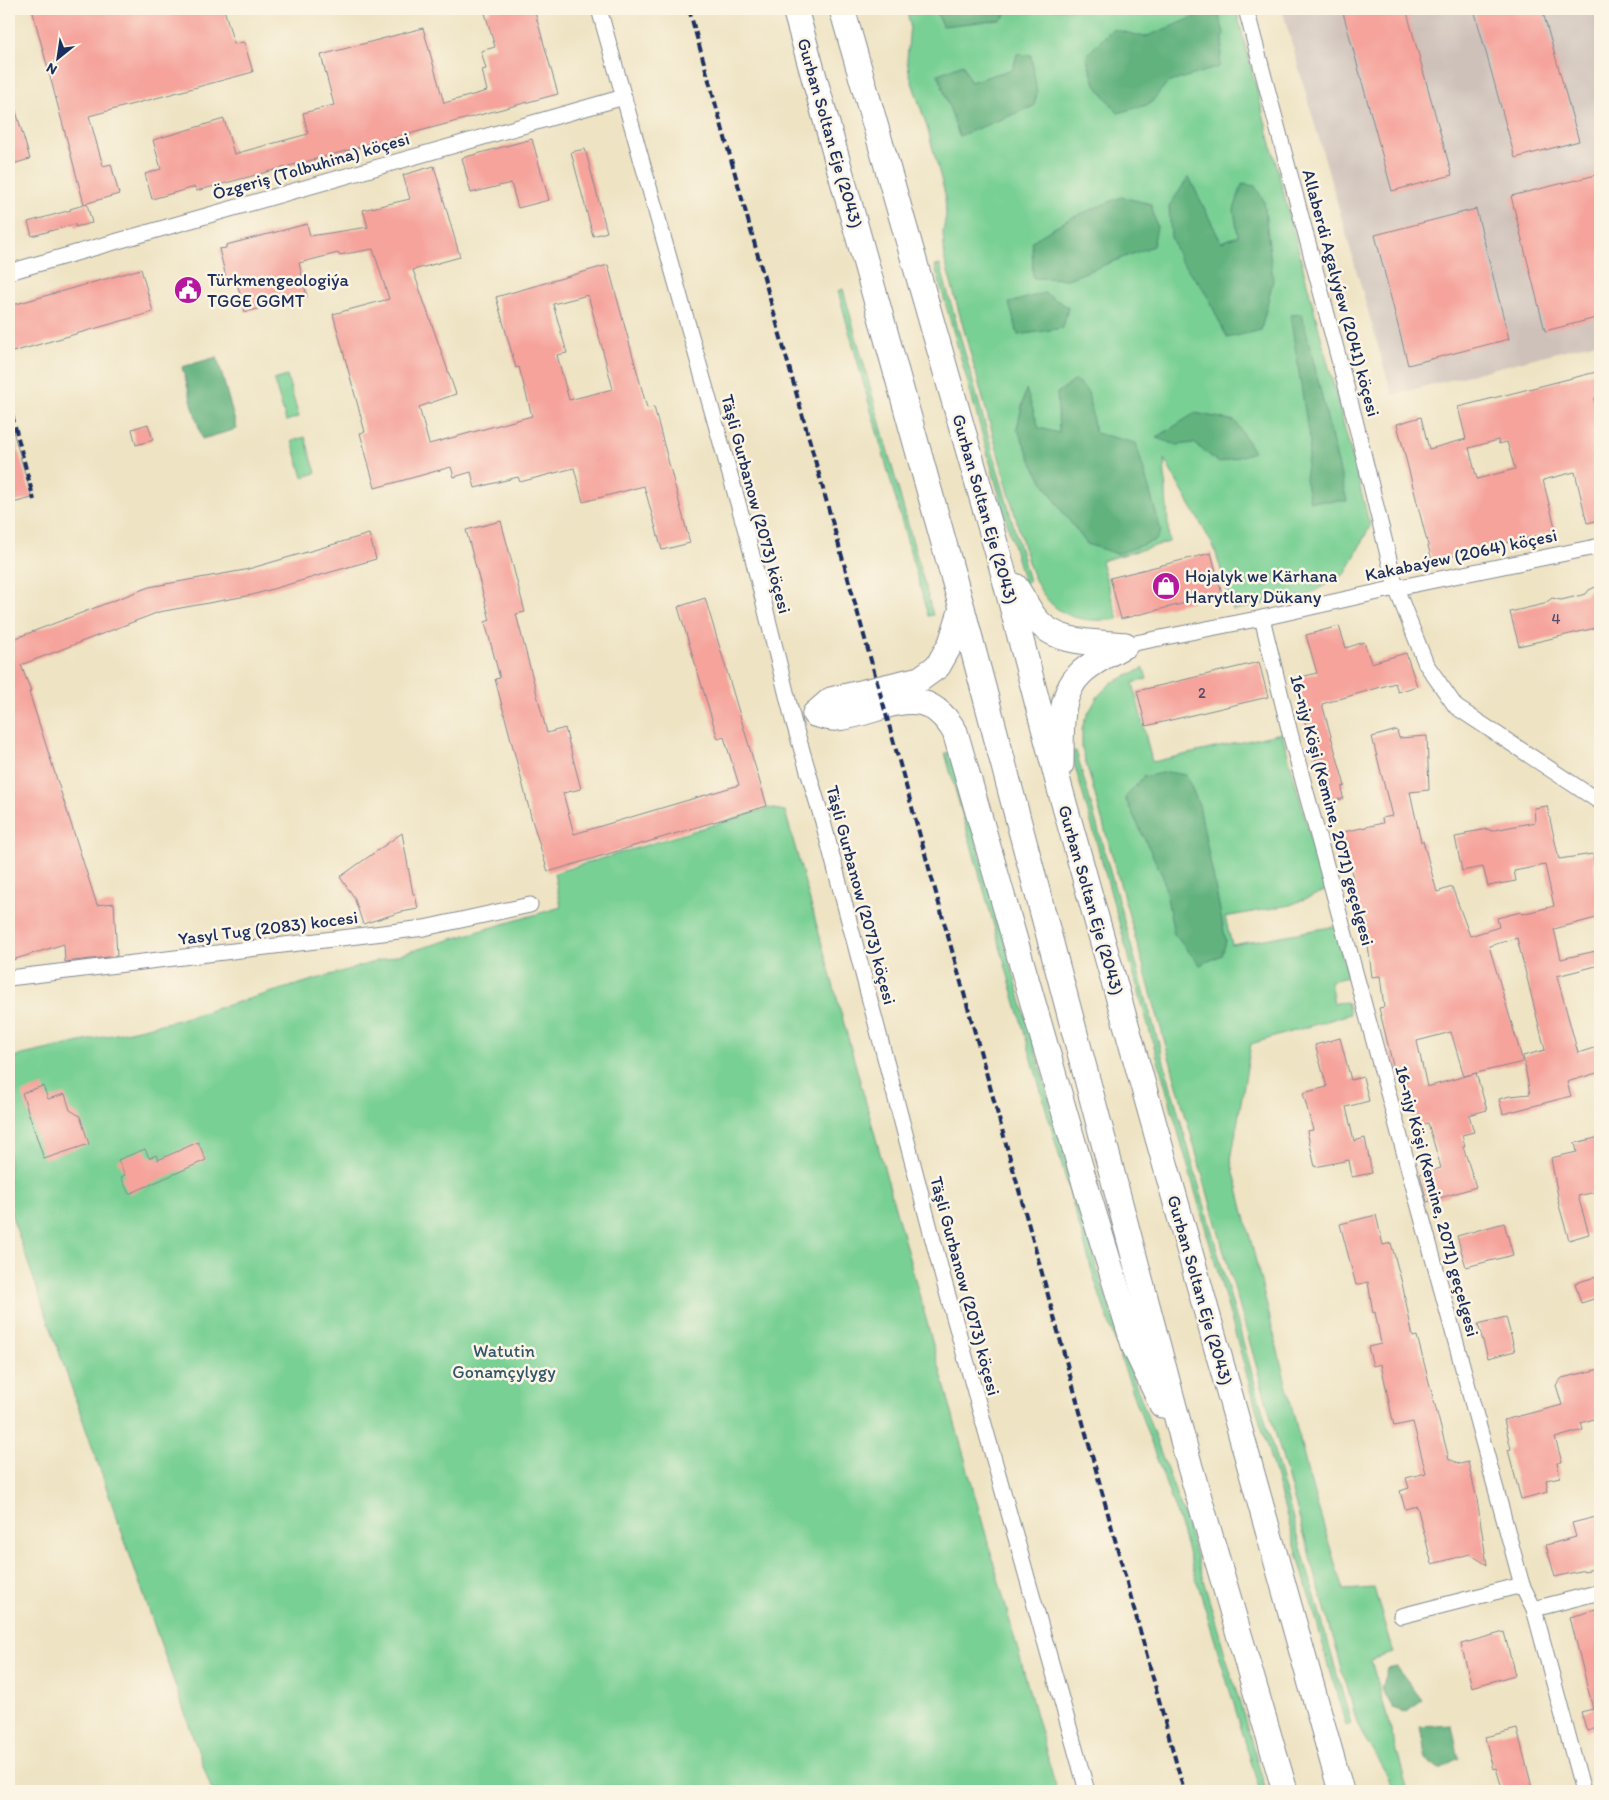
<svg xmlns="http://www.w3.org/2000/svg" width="1609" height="1800" font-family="Itim,sans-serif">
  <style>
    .industrial { fill: #cec1ba }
    .green { fill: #79d094; stroke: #4a8079 }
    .forest { fill: #62b27e; stroke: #3e706e }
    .building { fill: #f5a39b; fill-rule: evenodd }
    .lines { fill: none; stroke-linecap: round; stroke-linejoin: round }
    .minor-casing { stroke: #848990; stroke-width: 17 }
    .trunk-casing { stroke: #848990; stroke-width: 27 }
    .minor { stroke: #fff; stroke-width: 15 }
    .trunk { stroke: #fff; stroke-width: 25 }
    .rail { stroke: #1b2f5e; stroke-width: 4; stroke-dasharray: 8 4; stroke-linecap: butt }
    .labels { text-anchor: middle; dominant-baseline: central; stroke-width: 5; stroke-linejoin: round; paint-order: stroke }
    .number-label { font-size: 15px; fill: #524c6d }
    .street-label { font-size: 18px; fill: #1b2f5e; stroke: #fcf5e5 }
    .poi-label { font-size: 18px; fill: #1b2f5e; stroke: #fcf5e5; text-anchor: start }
    .park-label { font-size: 18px; fill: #32576c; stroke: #fcf5e5 }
  </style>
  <rect width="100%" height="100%" fill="#fcf5e5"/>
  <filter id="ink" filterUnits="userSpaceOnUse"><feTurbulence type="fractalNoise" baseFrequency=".02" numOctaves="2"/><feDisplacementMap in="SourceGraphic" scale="10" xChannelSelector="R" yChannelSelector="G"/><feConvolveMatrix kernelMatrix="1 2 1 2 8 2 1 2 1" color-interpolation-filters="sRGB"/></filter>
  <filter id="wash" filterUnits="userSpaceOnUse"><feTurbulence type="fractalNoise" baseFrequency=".0096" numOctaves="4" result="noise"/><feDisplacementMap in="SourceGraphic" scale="20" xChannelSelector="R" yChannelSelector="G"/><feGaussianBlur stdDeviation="1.12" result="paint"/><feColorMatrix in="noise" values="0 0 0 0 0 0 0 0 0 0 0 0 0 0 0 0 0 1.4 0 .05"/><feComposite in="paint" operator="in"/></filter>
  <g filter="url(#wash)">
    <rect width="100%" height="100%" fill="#eee3c3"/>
    <!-- industrial -->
    <polygon class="industrial" points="1282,9 1600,9 1600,341 1392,395"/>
    <!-- green -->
    <g class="green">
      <path d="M906 9H1236L1370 526 1346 573 1308 595 1233 610 1214 547 1164 459 1169 542 1101 561 1118 619C1068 625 1044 610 1028 562L945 261 943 233 946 215 945 194 927 127 910 76 907 60 910 24Z"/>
      <polygon points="940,265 1029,581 1024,583 935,266"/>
      <polygon points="843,289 933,615 928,616 838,291"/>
      <polygon points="287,376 299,417 286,421 274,380"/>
      <polygon points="305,437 316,473 303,477 292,441"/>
      <path d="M1144 668 1147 679 1133 683 1152 762 1282 733 1325 891 1290 905 1225 917 1232 945 1336 926 1348 977 1330 981 1334 1003 1347 1002 1350 1014 1251 1044 1231 1160 1309 1477 1343 1590 1374 1588 1393 1653 1371 1660 1408 1791H1394C1386 1766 1367 1746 1357 1722L1082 749V730L1084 721 1098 696 1111 683Z"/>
      <polygon points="1076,751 1351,1724 1346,1726 1071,752"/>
      <polygon points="949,752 956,770 1099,1276 1125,1355 1184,1516 1266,1791 1260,1791 1178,1518 1120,1356 1094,1278 945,753"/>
      <polygon points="769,808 785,811 1057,1791 212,1791 9,1208 9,1058 174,1021 561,907 554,873"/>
    </g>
    <!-- forest -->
    <g class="forest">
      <polygon points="936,9 1011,9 1001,20 942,26"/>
      <polygon points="1196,9 1217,9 1224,33 1219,67 1167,83 1150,104 1118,113 1095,84 1086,56 1112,29 1145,37 1197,16"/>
      <polygon points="1017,54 1031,55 1037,93 1034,106 959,136 938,74 963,64 970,82 1013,69"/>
      <polygon points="1189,177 1221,242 1238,236 1234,210 1242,184 1255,186 1264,201 1273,280 1261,330 1227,338 1205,291 1180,260 1171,237 1169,206"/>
      <polygon points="1121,197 1151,204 1157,227 1153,246 1068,279 1033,278 1032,241 1069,219"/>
      <polygon points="1044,293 1068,307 1063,328 1018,335 1009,303"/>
      <polygon points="1302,314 1347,501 1310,501 1305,479 1310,443 1290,315"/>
      <polygon points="217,357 237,429 202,439 182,367"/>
      <polygon points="1076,380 1088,392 1095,433 1136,443 1161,531 1156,540 1117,554 1087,544 1062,511 1035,469 1017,428 1026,389 1039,428 1059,433 1057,393"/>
      <polygon points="1195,413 1235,421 1254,452 1219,463 1194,443 1177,445 1156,438"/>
      <polygon points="1167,772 1186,775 1199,805 1226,941 1222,955 1200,965 1174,934 1163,877 1125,798 1143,777"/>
      <polygon points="1397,1667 1422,1700 1405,1712 1393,1708 1381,1688 1387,1669"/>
      <polygon points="1452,1725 1459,1759 1439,1769 1426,1759 1420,1727"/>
    </g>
    <g id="blocks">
      <!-- building -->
      <g class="building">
        <polygon points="32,9 224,9 234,44 244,42 253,72 89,116 103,166 111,164 119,194 84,204"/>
        <polygon points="490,9 534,9 558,94 196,191 195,187 152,199 145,174 161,169 153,140 224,119 234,154 308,134 303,113 334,105 321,55 423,28 444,103 487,91 482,70 486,69 481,51 495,47 485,13 490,12"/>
        <polygon points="1342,9 1406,9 1452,175 1392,191"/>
        <polygon points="1474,9 1542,9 1579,141 1515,158"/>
        <polygon points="13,101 30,159 9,165 9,102"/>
        <polygon points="532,139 549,200 518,208 511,183 471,193 462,158"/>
        <polygon points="585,149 607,232 593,236 571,152"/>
        <path d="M434 166 460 257 413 270 456 394 419 407 429 444 532 416 519 367 516 368 496 297 608 265 647 408 654 407 690 543 662 550 644 486 583 502 574 468 520 482 518 477 475 488 471 472 454 477 451 467 375 488 360 433 365 432 333 314 389 299 373 249 339 255 338 253 299 263 307 297 245 312 236 279 227 281 219 249 226 248V245L307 224 310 236 368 227 363 210 410 199 403 175ZM588 295 613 389 569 400 557 355 567 353 553 304Z"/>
        <polygon points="1600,174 1600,317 1545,331 1511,196"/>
        <polygon points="87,204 92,223 75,227 75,224 32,236 28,222 71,210 70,209"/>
        <polygon points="1476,209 1509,339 1408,365 1375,235"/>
        <polygon points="141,269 153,312 9,353 9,306"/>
        <path d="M1600 371V397L1594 399 1600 424V520L1587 523 1575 472 1543 480 1556 531 1432 561 1397 424 1421 417 1429 449 1466 439 1458 407ZM1498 440 1499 444 1507 442 1515 469 1477 479 1469 448Z"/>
        <polygon points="148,424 153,440 136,445 132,429"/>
        <polygon points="13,431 32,498 9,504 9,432"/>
        <polygon points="501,521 525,612 516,614 547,733 565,728 581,789 563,793 574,834 739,785 724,737 718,739 678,607 705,598 767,806 548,872 532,820 495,679 500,678 485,622 490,620 466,530"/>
        <polygon points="369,534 376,559 252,595 159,612 21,665 31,691 29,692 97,905 114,903 117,956 65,962 64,944 9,961 9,636 11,640 149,587 245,570"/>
        <polygon points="1211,553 1222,594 1121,619 1110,578"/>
        <polygon points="1600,585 1600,627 1519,646 1510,612 1544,604 1552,598 1561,600 1586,594 1589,590"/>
        <polygon points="1339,626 1346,648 1364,642 1371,663 1406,653 1417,686 1398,692 1395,683 1322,704 1345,786 1342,787 1343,799 1327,800 1293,679 1317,673 1306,635"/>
        <polygon points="1259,662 1268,697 1146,726 1137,691"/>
        <polygon points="1397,730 1399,738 1427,736 1429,790 1410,792 1421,842 1423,841 1437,892 1452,887 1470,936 1499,927 1497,918 1521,912 1522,914 1554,906 1545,865 1514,871 1516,881 1488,886 1483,867 1462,871 1455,837 1466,835 1465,833 1489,829 1490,831 1535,822 1534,808 1547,806 1559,859 1593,854 1597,890 1600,889 1600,917 1554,929 1561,959 1600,950 1600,965 1557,976 1578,1053 1600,1046 1600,1072 1567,1082 1571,1096 1503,1114 1499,1099 1510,1096 1530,1094 1523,1056 1545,1050 1517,938 1489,946 1523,1062 1464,1076 1451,1032 1417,1041 1427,1087 1476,1073 1487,1110 1469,1115 1474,1132 1462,1135 1465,1146 1463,1146 1476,1187 1427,1202 1420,1174 1441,1168 1428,1123 1418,1126 1404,1076 1396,1078 1379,1008 1384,1007 1380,976 1372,977 1368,945 1356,899 1357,899 1348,855 1340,857 1335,834 1383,823 1382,818 1392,816 1372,737"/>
        <polygon points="402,833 413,894 415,894 418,909 401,912 363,924 354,897 340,877"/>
        <polygon points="1340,1038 1351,1080 1363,1077 1369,1101 1346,1107 1354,1141 1365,1138 1372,1173 1352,1177 1349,1160 1315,1167 1307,1131 1313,1130 1303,1093 1327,1087 1315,1045"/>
        <polygon points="43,1086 48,1099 65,1094 70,1110 80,1116 89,1144 44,1159 22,1093"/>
        <polygon points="1600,1137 1600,1191 1578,1196 1589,1234 1569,1240 1558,1202 1559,1202 1551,1158 1577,1152 1575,1143"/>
        <polygon points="198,1142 206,1160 129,1194 121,1177 125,1175 118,1160 145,1149 149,1158 156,1155 158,1160"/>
        <polygon points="1376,1215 1383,1245 1391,1243 1402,1283 1413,1337 1417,1336 1449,1459 1460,1464 1468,1462 1477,1499 1487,1565 1470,1554 1432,1564 1417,1506 1405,1509 1400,1491 1409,1488 1406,1478 1426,1473 1413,1422 1394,1426 1381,1364 1373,1366 1368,1347 1381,1344 1375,1312 1373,1313 1368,1282 1356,1285 1340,1224"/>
        <polygon points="1504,1223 1513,1255 1466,1267 1457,1236"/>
        <polygon points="1600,1276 1600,1297 1581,1303 1575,1283"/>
        <polygon points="1506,1317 1515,1351 1488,1358 1478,1324"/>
        <polygon points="1600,1369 1600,1417 1581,1423 1583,1430 1555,1438 1562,1462 1557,1463 1560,1477 1546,1480 1548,1492 1521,1499 1508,1450 1511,1449 1504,1420 1562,1405 1556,1385 1562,1378"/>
        <polygon points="1600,1516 1600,1568 1584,1571 1584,1570 1555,1577 1546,1545 1576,1537 1572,1523"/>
        <polygon points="1600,1609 1600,1727 1587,1731 1581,1712 1593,1709 1570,1617"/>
        <polygon points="1504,1632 1515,1675 1472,1687 1461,1644"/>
        <polygon points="1517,1729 1533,1791 1503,1791 1496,1768 1493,1769 1485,1737"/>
      </g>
    </g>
  </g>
  <g filter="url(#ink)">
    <use href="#blocks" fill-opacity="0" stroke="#848990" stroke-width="1"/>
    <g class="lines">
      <defs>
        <g id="minor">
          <polyline points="599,9 747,535 793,720 823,822 943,1278 1087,1791"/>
          <polyline points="1246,9 1355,420 1396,588 1426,664 1456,707 1600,802"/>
          <polyline points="9,272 624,97"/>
          <polyline points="1262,618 1290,733 1522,1585 1534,1609 1583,1791"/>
          <polyline points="1125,645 1262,618 1396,588 1600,546"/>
          <polyline points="9,978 424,928 530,905"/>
          <polyline points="1534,1609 1600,1592"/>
          <polyline points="1401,1616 1522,1585"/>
        </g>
        <g id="trunk">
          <polyline points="795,9 962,608 1190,1467 1285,1791"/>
          <polyline points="842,9 1001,564 1060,789 1341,1791"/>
          <path d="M1015 586C1022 596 1028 609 1035 618 1056 645 1095 642 1125 645"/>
          <path d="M815 714C822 716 831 719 838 718 886 712 922 677 955 732L1090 1201 1135 1348 1162 1405"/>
          <polyline points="815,714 831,700 920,679 938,666 951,643 962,608"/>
          <path d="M1061 764C1062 734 1057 694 1082 672 1094 661 1111 653 1125 645"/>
        </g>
      </defs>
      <!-- minor casing -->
      <use href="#minor" class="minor-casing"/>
      <!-- trunk casing -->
      <use href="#trunk" class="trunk-casing"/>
      <!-- minor -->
      <use href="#minor" class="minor"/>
      <!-- trunk -->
      <use href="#trunk" class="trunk"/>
      <!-- rail -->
      <g class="rail">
        <polyline points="689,9 1034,1244 1184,1791"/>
        <polyline points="9,403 34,500"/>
      </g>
    </g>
  </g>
  <!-- icons -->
  <defs>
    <symbol id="civic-disc" viewBox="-11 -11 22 22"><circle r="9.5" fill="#b5179e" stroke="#fcf5e5"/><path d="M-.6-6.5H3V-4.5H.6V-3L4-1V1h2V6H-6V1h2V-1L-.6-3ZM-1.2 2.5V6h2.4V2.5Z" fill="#fff"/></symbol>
    <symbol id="shop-disc" viewBox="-11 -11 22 22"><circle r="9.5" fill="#b5179e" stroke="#fcf5e5"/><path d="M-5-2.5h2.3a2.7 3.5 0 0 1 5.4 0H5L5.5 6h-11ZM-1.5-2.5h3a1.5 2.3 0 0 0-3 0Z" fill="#fff"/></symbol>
  </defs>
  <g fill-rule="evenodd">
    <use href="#civic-disc" x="172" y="274" width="32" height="32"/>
    <use href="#shop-disc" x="1150" y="570" width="32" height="32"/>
  </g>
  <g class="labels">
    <!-- number labels -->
    <g class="number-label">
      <text x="1556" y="619">4</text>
      <text x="1202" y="693">2</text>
    </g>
    <!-- street labels -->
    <g class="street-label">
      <text transform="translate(830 133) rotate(74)">Gurban Soltan Eje (2043)</text>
      <text transform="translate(311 166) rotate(-16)">Özgeriş (Tolbuhina) köçesi</text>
      <text transform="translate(1341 293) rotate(75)">Allaberdi Agalyýew (2041) köçesi</text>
      <text transform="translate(756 504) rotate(75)">Täşli Gurbanow (2073) köçesi</text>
      <text transform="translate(985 509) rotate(74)">Gurban Soltan Eje (2043)</text>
      <text transform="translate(1461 555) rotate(-12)">Kakabaýew (2064) köçesi</text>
      <text transform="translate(1332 810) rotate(75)">16-njy Köşi (Kemine, 2071) geçelgesi</text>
      <text transform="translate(861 895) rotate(75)">Täşli Gurbanow (2073) köçesi</text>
      <text transform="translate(1091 900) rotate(74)">Gurban Soltan Eje (2043)</text>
      <text transform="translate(268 928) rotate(-7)">Yasyl Tug (2083) kocesi</text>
      <text transform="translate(1437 1201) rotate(75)">16-njy Köşi (Kemine, 2071) geçelgesi</text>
      <text transform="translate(965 1286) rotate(75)">Täşli Gurbanow (2073) köçesi</text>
      <text transform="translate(1200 1290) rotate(74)">Gurban Soltan Eje (2043)</text>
    </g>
    <!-- poi labels -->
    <g class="poi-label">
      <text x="207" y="280">Türkmengeologiýa<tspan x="207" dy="21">TGGE GGMT</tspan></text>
      <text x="1185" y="576">Hojalyk we Kärhana<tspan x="1185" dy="21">Harytlary Dükany</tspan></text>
    </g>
    <!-- park labels -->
    <g class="park-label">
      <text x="504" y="1351">Watutin<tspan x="504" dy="21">Gonamçylygy</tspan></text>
    </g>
  </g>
  <!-- margin -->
  <rect width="1609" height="1800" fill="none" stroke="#fcf5e5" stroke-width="30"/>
  <!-- north arrow -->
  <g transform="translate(58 58) rotate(210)" stroke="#fcf5e5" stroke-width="4" paint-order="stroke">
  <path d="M0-4L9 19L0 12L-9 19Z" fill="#1b2f5e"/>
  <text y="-8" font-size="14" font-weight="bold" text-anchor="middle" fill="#1b2f5e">N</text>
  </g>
</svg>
